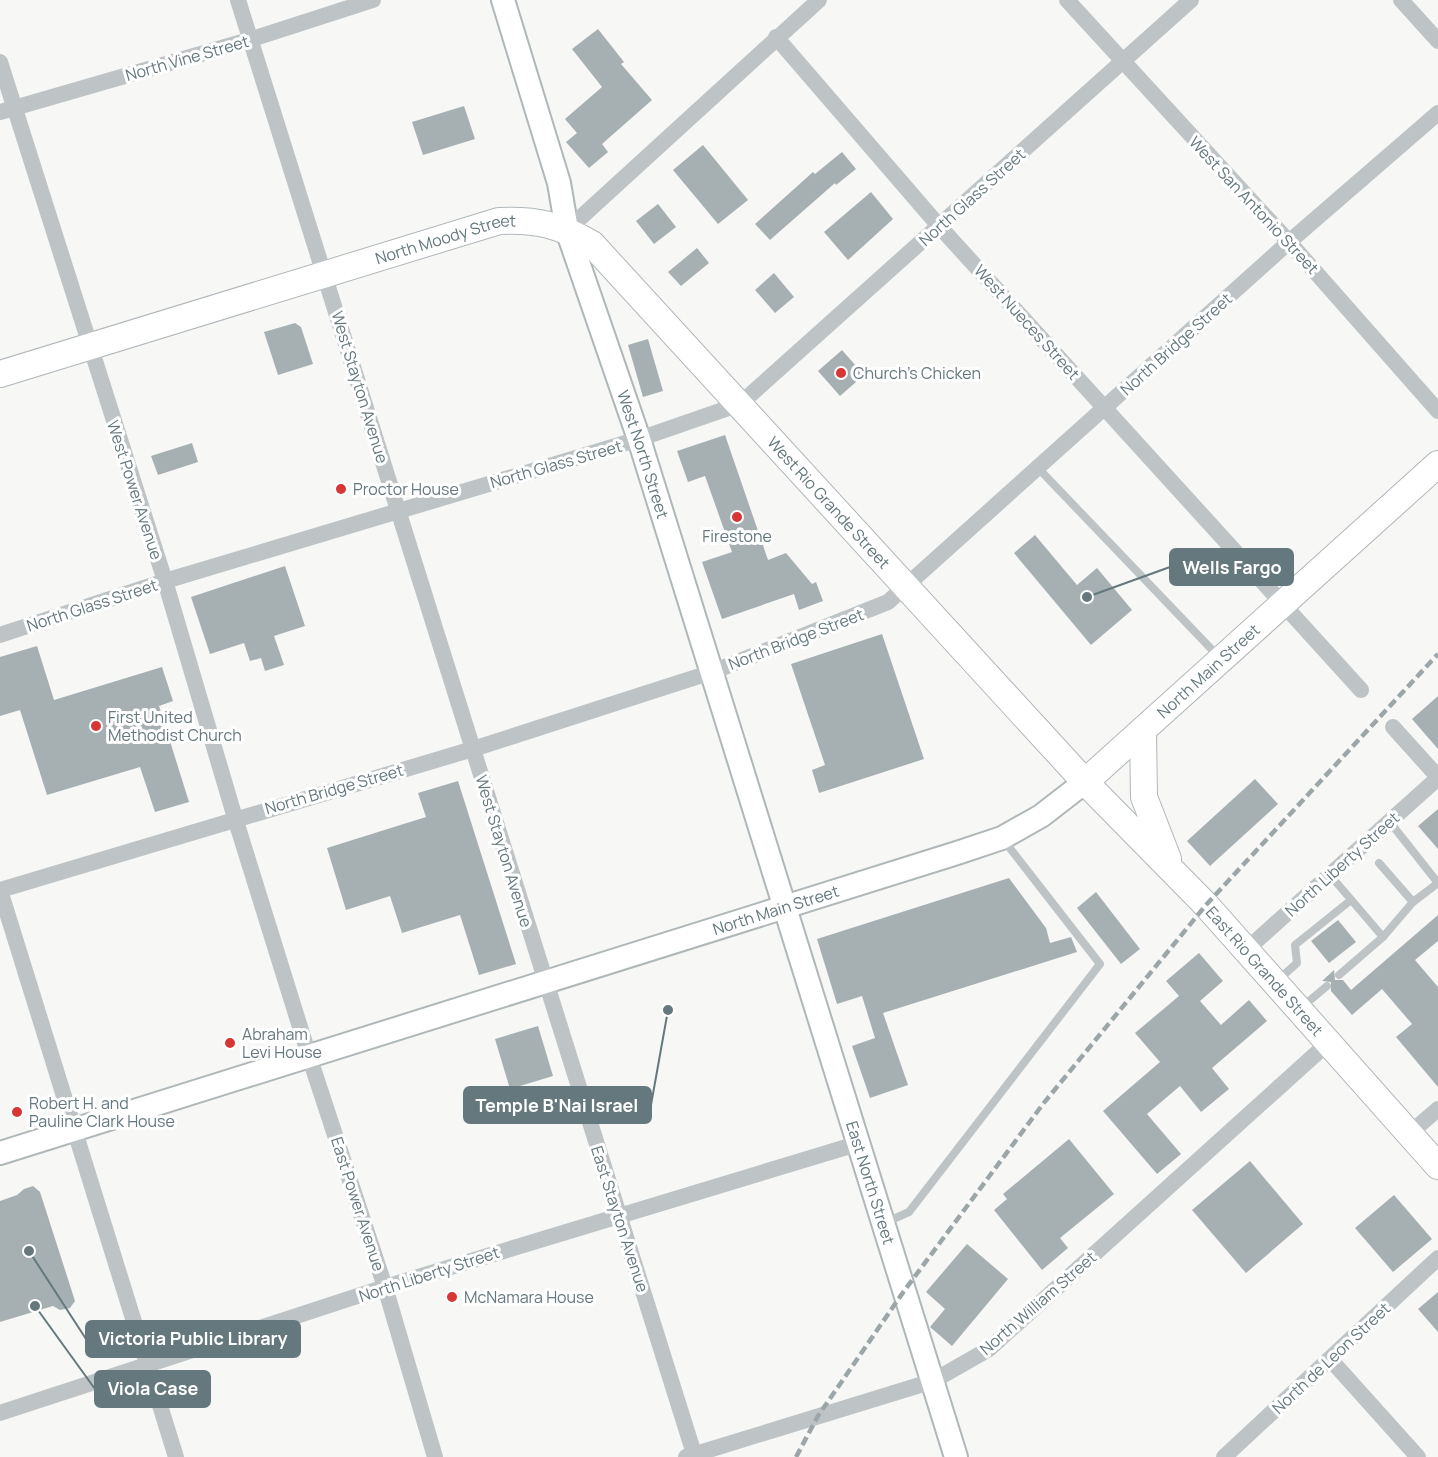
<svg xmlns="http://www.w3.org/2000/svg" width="1438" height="1457" font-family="Manrope,sans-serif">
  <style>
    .building { fill: #a6b0b3 }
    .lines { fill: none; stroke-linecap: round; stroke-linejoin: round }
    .secondary-casing { stroke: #afb7b9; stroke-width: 26 }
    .primary-casing { stroke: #b0b7b9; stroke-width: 28 }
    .lane { stroke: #bec4c6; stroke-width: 8 }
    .street { stroke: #bec4c6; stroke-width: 16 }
    .secondary { stroke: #fff; stroke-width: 22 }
    .primary { stroke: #fff; stroke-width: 26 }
    .rail { stroke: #9ca6a9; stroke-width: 4.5; stroke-dasharray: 9 4.5; stroke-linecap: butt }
    .poi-dot { fill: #d73635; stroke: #fff; stroke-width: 2 }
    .labels { text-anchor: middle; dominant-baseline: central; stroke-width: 6; stroke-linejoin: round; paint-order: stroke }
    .street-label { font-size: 16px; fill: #64787d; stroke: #fff }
    .poi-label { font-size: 16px; fill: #64787d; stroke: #fff; text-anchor: start }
    .leader { fill: none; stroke: #64787d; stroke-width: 2 }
    .callout-dot { fill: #64787d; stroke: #fff; stroke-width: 2 }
    .callout { fill: #64787d; stroke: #64787d; stroke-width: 2 }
    .callout-label { font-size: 18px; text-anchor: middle; font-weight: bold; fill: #fff }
  </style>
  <rect width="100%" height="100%" fill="#f7f7f5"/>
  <!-- building -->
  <g class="building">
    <polygon points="598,29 624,62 621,64 652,100 602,144 608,152 589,168 566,142 577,133 565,119 602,87 572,49"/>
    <polygon points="464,106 475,139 423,155 412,122"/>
    <polygon points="703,145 748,200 718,224 673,170"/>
    <polygon points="842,152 856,169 836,185 835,183 770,240 755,224 813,172 815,174"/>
    <polygon points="871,192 893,219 848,260 824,232"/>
    <polygon points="658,204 676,227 654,244 636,221"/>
    <polygon points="697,248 709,263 681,286 668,272"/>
    <polygon points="774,273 794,297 775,313 755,290"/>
    <polygon points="295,323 301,327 313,364 278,375 264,332"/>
    <polygon points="648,339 663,391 643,397 628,345"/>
    <polygon points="842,350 864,375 840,396 818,371"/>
    <polygon points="725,435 768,560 786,553 812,584 816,582 823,601 799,610 794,594 722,619 702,562 732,552 705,476 688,482 677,451"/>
    <polygon points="192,443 198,462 158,475 151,456"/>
    <polygon points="1035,535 1077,585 1097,568 1132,610 1091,645 1014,553"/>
    <polygon points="285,566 305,626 274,636 284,665 265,671 261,658 250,661 244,643 210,654 191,597"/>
    <polygon points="882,634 924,759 819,793 812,770 825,765 791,664"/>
    <polygon points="37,646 54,700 162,667 173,701 159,706 189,802 155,812 140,767 47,795 20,710 0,716 0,657"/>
    <polygon points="1438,696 1438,749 1412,719"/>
    <polygon points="1255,779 1278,804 1210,866 1187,841"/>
    <polygon points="458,781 516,964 479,975 460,915 402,933 390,896 346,910 327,848 426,817 418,793"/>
    <polygon points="1438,809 1438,849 1418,826"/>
    <polygon points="1009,878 1046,928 1050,943 1071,937 1077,952 883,1013 908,1085 870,1098 852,1046 875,1038 862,996 837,1004 817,939"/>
    <polygon points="1096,892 1140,949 1121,964 1077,908"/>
    <polygon points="1438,915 1438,941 1415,960 1438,987 1438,1087 1396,1037 1412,1024 1382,989 1352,1015 1331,991 1331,982 1322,981 1334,970 1335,980 1343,980 1351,990"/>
    <polygon points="1338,920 1356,942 1329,963 1311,941"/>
    <polygon points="1199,953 1223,981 1200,1001 1221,1025 1249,1000 1267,1021 1212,1068 1229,1089 1201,1112 1180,1086 1147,1114 1181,1154 1157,1174 1103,1111 1160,1062 1135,1033 1179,996 1166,981"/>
    <polygon points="538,1026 553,1076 510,1089 495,1039"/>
    <polygon points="1069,1139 1114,1194 1060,1238 1068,1248 1042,1270 994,1210 1007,1199 1003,1194"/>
    <polygon points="1250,1161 1303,1224 1246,1273 1192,1210"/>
    <polygon points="33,1186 40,1192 75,1301 70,1308 60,1310 53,1306 0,1322 0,1201 17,1195 24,1189"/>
    <polygon points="1394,1195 1432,1239 1393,1272 1355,1228"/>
    <polygon points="967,1244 1008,1279 952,1346 930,1327 945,1309 926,1292"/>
    <polygon points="1438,1292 1438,1332 1418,1309"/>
  </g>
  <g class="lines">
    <defs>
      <g id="secondary">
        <path id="s1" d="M503 0 559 183 567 230 639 439 956 1457"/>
        <path id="s2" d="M0 1153 957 853 1002 838 1041 816 1085 782"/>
      </g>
      <g id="primary">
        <path id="s3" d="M0 374 499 221C537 219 559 225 592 244L1085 782 1206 905 1438 1166"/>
        <polyline points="1143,732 1144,797 1168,859"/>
        <path id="s4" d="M1085 782 1438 464"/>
      </g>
    </defs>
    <!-- secondary casing -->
    <use href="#secondary" class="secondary-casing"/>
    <!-- primary casing -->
    <use href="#primary" class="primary-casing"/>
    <!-- lane -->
    <g class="lane">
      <polyline points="1038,468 1219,657"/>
      <polyline points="1379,863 1413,902 1438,883 1389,821"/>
      <polyline points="1330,875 1383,937 1413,902"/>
      <polyline points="1339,975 1383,937"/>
      <polyline points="1277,981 1297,963 1295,945 1351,900"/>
      <polyline points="1302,1007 1327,986"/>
      <polyline points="884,1223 909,1212 1100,964 1002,838"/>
    </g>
    <!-- street -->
    <g class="street">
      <polyline points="238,0 695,1457"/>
      <polyline points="1067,0 1289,242 1438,411"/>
      <polyline points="1401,0 1438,41"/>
      <polyline points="776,37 939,226 1361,690"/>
      <polyline points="0,62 165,581 235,818 309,1056 385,1287 435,1457"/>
      <polyline points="0,112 249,40 373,0"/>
      <polyline points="567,230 819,0"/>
      <polyline points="0,635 165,581 639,439 740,404 1191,0"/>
      <polyline points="1393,727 1438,777"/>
      <polyline points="0,890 473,749 712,672 888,602 1289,242 1438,113"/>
      <polyline points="0,890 176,1457"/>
      <polyline points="1245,951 1438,778"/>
      <polyline points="1410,1133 1438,1109"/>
      <polyline points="1330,1359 1418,1457"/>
      <polyline points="0,1413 385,1287 860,1143"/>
      <polyline points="686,1457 933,1381 989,1349 1328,1043"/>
      <polyline points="1224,1457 1438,1258"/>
    </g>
    <!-- secondary -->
    <use href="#secondary" class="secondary"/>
    <!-- primary -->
    <use href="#primary" class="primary"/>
    <!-- rail -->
    <polyline class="rail" points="796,1457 818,1416 904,1291 1043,1104 1206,905 1438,654"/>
  </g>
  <!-- markers -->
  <g class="poi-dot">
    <circle cx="841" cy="373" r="6"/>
    <circle cx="341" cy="489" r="6"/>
    <circle cx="737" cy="517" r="6"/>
    <circle cx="96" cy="726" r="6"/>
    <circle cx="230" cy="1043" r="6"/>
    <circle cx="17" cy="1112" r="6"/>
    <circle cx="452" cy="1297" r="6"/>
  </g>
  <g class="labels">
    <!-- street labels -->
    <g class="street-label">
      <text transform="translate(187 58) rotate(-16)">North Vine Street</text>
      <text transform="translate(972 197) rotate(-42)">North Glass Street</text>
      <text transform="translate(1254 205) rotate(47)">West San Antonio Street</text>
      <text stroke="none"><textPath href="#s3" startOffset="466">North Moody Street</textPath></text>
      <text transform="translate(1027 322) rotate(48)">West Nueces Street</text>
      <text transform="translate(1176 344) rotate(-42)">North Bridge Street</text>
      <text transform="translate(360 387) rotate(73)">West Stayton Avenue</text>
      <text stroke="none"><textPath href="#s1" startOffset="476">West North Street</textPath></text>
      <text transform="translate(556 464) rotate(-16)">North Glass Street</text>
      <text transform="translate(135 490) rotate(72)">West Power Avenue</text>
      <text stroke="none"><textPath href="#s3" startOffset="970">West Rio Grande Street</textPath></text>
      <text transform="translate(92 605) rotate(-18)">North Glass Street</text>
      <text transform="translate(796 639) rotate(-21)">North Bridge Street</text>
      <text stroke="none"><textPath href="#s4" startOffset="166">North Main Street</textPath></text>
      <text transform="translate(334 789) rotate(-16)">North Bridge Street</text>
      <text transform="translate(504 851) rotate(73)">West Stayton Avenue</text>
      <text transform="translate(1342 864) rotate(-42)">North Liberty Street</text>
      <text stroke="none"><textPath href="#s2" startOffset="813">North Main Street</textPath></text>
      <text stroke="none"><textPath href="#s3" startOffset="1610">East Rio Grande Street</textPath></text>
      <text stroke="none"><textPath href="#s1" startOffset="1239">East North Street</textPath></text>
      <text transform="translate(358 1204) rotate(72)">East Power Avenue</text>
      <text transform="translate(620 1219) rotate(72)">East Stayton Avenue</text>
      <text transform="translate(429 1274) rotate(-18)">North Liberty Street</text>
      <text transform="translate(1038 1303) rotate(-41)">North William Street</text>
      <text transform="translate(1331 1358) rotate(-43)">North de Leon Street</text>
    </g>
    <!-- poi labels -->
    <g class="poi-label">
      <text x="853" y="373">Church's Chicken</text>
      <text x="353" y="489">Proctor House</text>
      <text x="737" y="536" text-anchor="middle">Firestone</text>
      <text x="108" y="717">First United<tspan x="108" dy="18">Methodist Church</tspan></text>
      <text x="242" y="1034">Abraham<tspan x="242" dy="18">Levi House</tspan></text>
      <text x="29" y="1103">Robert H. and<tspan x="29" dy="18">Pauline Clark House</tspan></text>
      <text x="464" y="1297">McNamara House</text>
    </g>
  </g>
  <!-- callouts -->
  <path class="leader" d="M1087 597L1170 567M668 1010L651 1105M29 1251L86 1339M35 1306L95 1389"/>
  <g class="callout-dot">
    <circle cx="1087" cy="597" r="6"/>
    <circle cx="668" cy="1010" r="6"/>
    <circle cx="29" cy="1251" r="6"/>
    <circle cx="35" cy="1306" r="6"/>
  </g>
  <g class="callout">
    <rect x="1170" y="549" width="123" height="36" rx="6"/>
    <rect x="464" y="1087" width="187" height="36" rx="6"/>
    <rect x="86" y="1321" width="214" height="36" rx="6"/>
    <rect x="95" y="1371" width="115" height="36" rx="6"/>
  </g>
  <g class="callout-label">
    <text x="1232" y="574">Wells Fargo</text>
    <text x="557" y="1112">Temple B'Nai Israel</text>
    <text x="193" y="1345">Victoria Public Library</text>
    <text x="153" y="1395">Viola Case</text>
  </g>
</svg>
